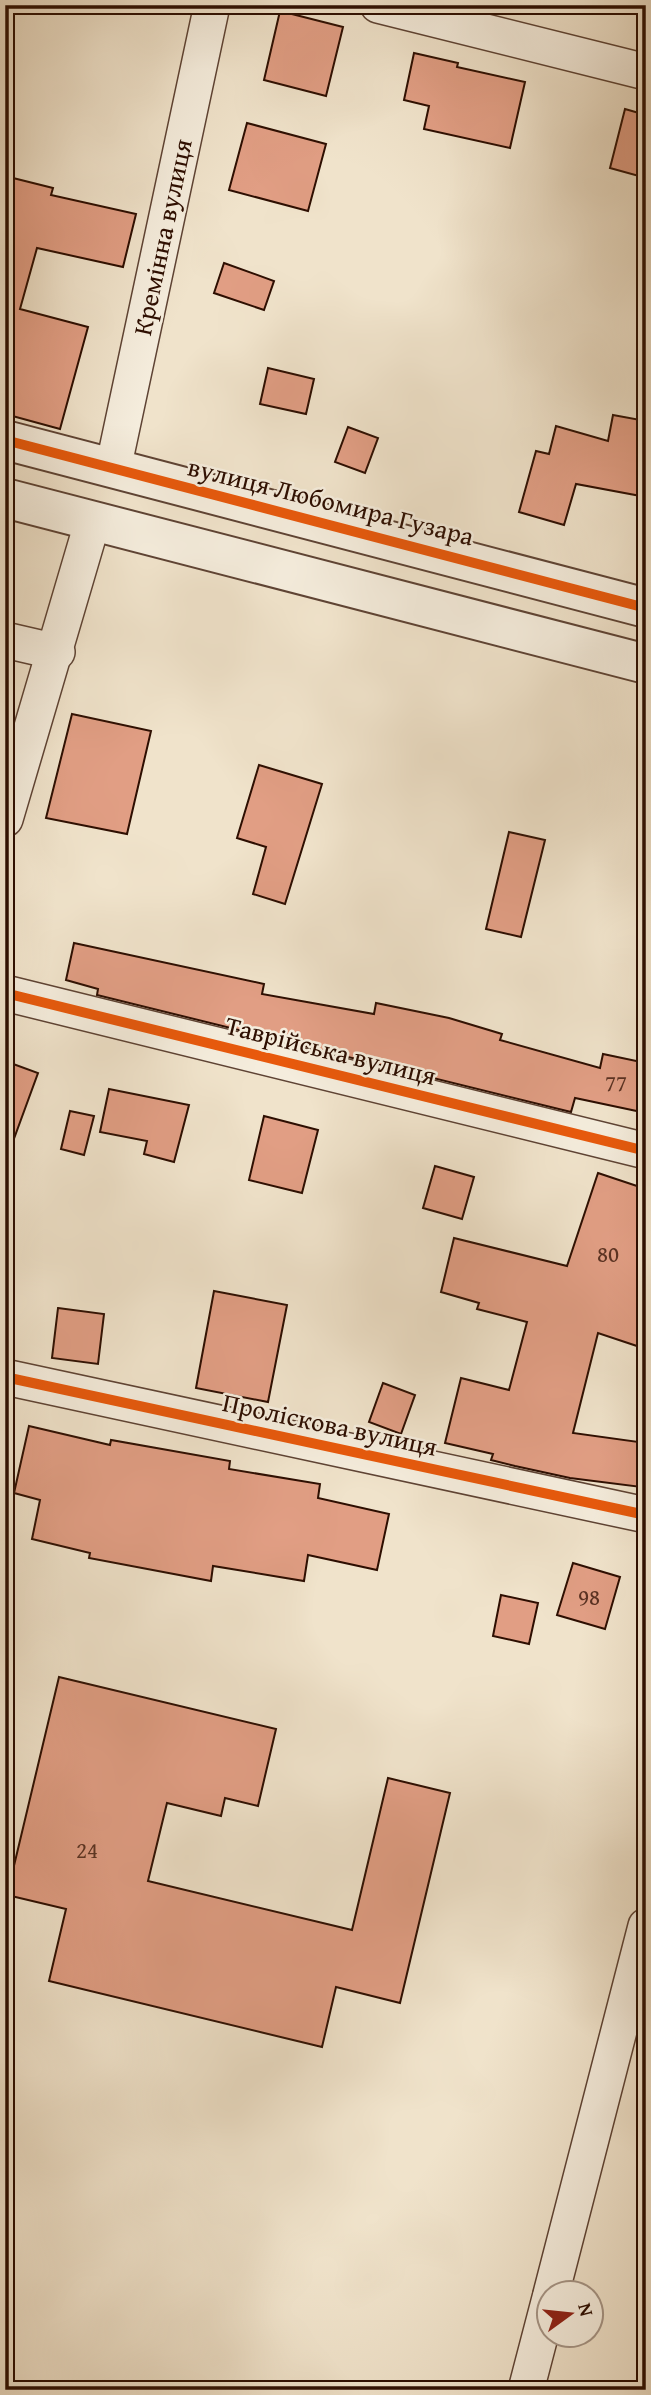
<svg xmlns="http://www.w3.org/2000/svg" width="651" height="2395" font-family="'Gentium Book Plus',serif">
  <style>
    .building { fill: #e19e84; stroke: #2d0e01; stroke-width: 2 }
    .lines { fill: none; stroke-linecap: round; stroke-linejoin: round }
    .minor-casing { stroke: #5e4334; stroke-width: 38 }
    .tertiary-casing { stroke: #5e4334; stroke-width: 42 }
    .minor { stroke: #f5eddd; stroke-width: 35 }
    .tertiary { stroke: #f5eddd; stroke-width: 38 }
    .cycleway-casing { stroke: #f5eddd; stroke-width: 15 }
    .cycleway { stroke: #e8590c; stroke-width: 10 }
    .labels { text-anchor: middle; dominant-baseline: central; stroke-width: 5; stroke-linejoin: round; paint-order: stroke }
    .number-label { font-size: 23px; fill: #5a3222 }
    .street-label { font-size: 26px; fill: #2d0e01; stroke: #f5eddd }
  </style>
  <rect width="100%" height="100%" fill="#f0e3cb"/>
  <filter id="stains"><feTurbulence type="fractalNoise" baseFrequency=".00286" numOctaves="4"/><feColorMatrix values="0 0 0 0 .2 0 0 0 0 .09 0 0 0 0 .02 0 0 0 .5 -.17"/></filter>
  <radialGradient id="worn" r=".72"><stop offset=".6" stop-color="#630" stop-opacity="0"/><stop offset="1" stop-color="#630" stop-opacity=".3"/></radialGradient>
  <!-- building -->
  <g class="building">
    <polygon points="280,11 343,27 326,96 264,80"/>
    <polygon points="414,53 458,63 457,67 525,82 510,148 424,129 429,106 404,100"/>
    <polygon points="625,109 646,115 646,178 610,168"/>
    <polygon points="247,123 326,144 308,211 229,190"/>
    <polygon points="5,176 53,188 51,195 136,214 123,267 37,248 20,309 88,327 60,429 5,414"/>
    <polygon points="224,263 274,281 264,310 214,293"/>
    <polygon points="268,368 314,379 306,414 260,404"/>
    <polygon points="613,415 646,421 646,497 576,484 564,525 519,512 536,451 549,454 556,426 608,441"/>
    <polygon points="348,427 378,438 365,473 335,462"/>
    <polygon points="72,714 151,731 127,834 46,818"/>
    <polygon points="259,765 322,784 285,904 253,894 266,847 237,838"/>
    <polygon points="509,832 545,840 521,937 486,929"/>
    <polygon points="74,943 264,984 262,994 374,1014 376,1003 449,1018 502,1034 500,1040 600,1068 603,1054 646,1063 646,1113 575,1098 571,1112 97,995 98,989 66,980"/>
    <polygon points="5,1061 38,1073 8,1155 5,1154"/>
    <polygon points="109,1089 189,1105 174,1162 144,1154 147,1141 100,1132"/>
    <polygon points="70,1111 94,1116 84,1155 61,1149"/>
    <polygon points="264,1116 318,1130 302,1193 249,1180"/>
    <polygon points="435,1166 474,1177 462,1219 423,1208"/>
    <polygon points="598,1173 646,1189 646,1349 598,1333 573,1433 646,1443 641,1487 570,1478 515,1466 491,1460 493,1454 445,1443 461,1378 509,1390 527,1322 477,1309 479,1303 441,1292 454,1238 567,1266"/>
    <polygon points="214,1291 287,1305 268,1402 196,1388"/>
    <polygon points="58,1308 104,1314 98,1364 52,1358"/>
    <polygon points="383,1383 415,1395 401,1434 369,1422"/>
    <polygon points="29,1426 110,1445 111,1440 230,1461 229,1469 320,1484 318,1498 389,1514 377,1570 308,1555 304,1581 213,1566 211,1581 89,1558 90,1553 32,1539 40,1500 14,1493"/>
    <polygon points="573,1563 620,1577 605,1629 557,1615"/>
    <polygon points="501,1595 538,1603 529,1644 493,1636"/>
    <polygon points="59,1677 276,1729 258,1806 225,1798 221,1816 167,1803 148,1881 352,1930 388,1778 450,1793 400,2003 336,1987 322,2047 49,1981 66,1909 7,1895"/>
  </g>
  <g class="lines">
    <defs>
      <g id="minor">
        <polyline points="378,5 646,72"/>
        <polyline points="113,469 212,5"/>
        <polyline points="5,640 57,652"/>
        <polyline points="5,819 93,520"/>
        <polyline points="5,993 646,1151"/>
        <polyline points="5,1377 646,1515"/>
        <polyline points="551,2294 646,1926"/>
        <polyline points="526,2390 550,2298"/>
      </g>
      <g id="tertiary">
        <polyline points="5,440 646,608"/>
        <polyline points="5,498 646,664"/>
      </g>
    </defs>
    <!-- minor casing -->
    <use href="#minor" class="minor-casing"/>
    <!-- tertiary casing -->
    <use href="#tertiary" class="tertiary-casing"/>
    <!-- minor -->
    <use href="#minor" class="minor"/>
    <!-- tertiary -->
    <use href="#tertiary" class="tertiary"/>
    <defs>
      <g id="cycleway">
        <polyline points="5,440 646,608"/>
        <polyline points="5,993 646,1151"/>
        <polyline points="5,1377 646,1515"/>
      </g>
    </defs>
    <!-- cycleway casing -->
    <use href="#cycleway" class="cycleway-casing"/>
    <!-- cycleway -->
    <use href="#cycleway" class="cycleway"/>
  </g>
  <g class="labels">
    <!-- number labels -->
    <g class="number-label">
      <text x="616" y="1082">77</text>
      <text x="608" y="1253">80</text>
      <text x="589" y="1596">98</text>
      <text x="87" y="1849">24</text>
    </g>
    <!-- street labels -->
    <g class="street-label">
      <text transform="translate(162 237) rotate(-78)">Кремінна вулиця</text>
      <text transform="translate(331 501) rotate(14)">вулиця Любомира Гузара</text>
      <text transform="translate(331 1050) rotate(14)">Таврійська вулиця</text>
      <text transform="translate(330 1424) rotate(12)">Проліскова вулиця</text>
    </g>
  </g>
  <!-- margin -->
  <rect width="651" height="2395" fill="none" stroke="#f0e3cb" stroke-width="28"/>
  <rect x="7" y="7" width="637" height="2381" fill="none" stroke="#2d0e01" stroke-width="3.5"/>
  <rect x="14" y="14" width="623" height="2367" fill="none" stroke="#2d0e01" stroke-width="2"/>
  <!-- north arrow -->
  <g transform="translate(570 2314) rotate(75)"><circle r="33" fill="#f5eddd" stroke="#a59485" stroke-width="2"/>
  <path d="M0-5L12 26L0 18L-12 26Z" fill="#8f2418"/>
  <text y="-10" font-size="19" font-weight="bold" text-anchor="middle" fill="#2d0e01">N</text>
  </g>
  <rect width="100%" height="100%" filter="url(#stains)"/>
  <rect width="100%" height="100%" fill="url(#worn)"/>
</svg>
